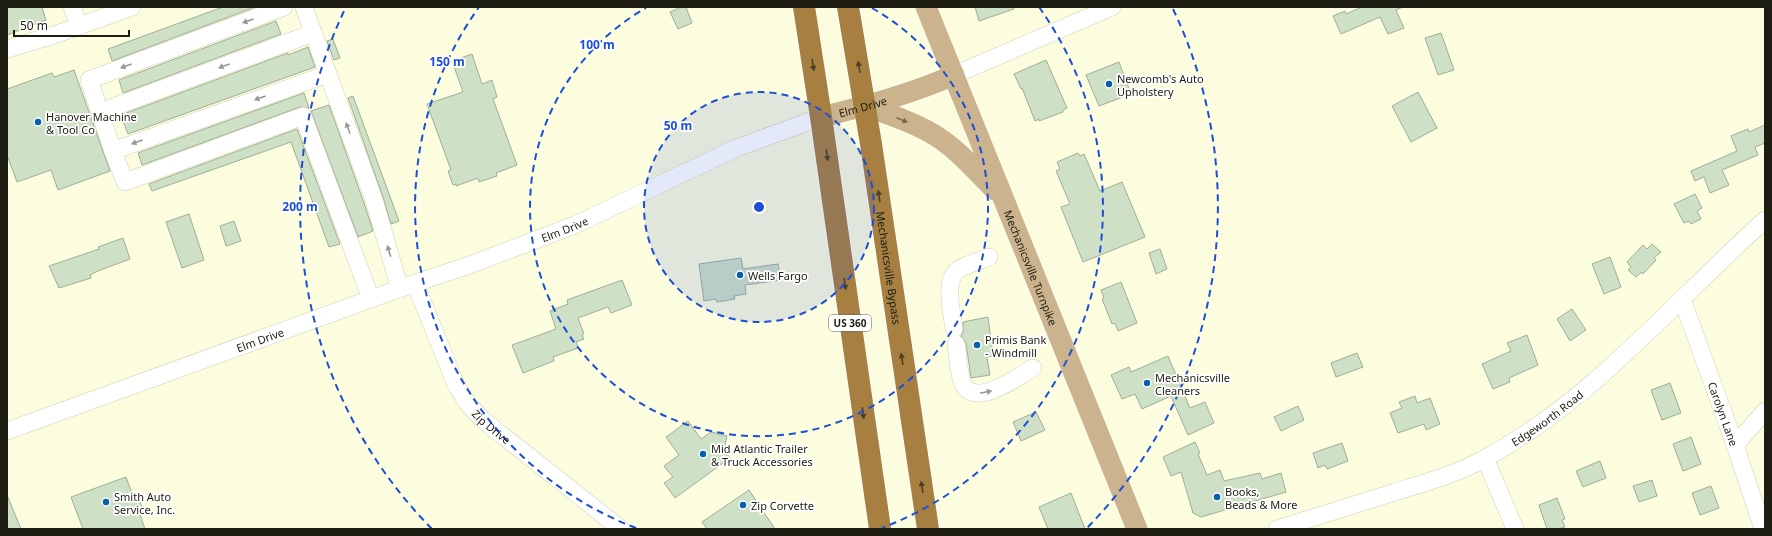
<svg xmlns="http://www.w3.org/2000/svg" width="1772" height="536" font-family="'Noto Sans',sans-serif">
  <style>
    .building { fill: #cee0c6; stroke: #9faf97 }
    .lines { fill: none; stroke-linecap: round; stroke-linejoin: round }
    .minor-casing { stroke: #cfcfb2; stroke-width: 18 }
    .major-casing { stroke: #fff; stroke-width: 22 }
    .highway-casing { stroke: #fff; stroke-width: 24 }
    .minor { stroke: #fff; stroke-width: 17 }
    .major { stroke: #cab38d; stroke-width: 21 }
    .highway { stroke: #a78041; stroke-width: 22 }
    .oneway { fill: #999994 }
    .oneway2 { fill: #4d4022 }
    .oneway3 { fill: #746850 }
    .ring { fill: none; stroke: #1d4ed8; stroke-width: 2; stroke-dasharray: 7 5 }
    .poi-dot { fill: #0660ad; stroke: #fff; stroke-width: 1.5 }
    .labels { text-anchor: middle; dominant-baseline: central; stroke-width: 3.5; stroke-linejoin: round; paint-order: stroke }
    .shield { fill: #fff; stroke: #616159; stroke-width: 1 }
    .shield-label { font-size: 10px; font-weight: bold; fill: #1d1d12 }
    .poi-label { font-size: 11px; fill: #1d1d12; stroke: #fff; text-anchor: start }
    .street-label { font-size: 11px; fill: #1d1d12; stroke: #fff }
    .centre { fill: #1d4ed8; stroke: #fff; stroke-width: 2 }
    .ring-label { font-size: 12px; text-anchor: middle; font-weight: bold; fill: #1d4ed8; stroke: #fff; stroke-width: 3.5; stroke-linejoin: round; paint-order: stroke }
  </style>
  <rect width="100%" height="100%" fill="#fcfcdf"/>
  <!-- building -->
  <g class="building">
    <polygon points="7,7 42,7 46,20 7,35"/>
    <polygon points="223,7 255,7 112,61 108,49"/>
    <polygon points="681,7 686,7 692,23 678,29 670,12"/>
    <polygon points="975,7 1014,7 1014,9 979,21"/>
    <polygon points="1362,7 1403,7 1396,10 1404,28 1388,34 1380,17 1341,34 1333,16 1345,11 1346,14"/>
    <polygon points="276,21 281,34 123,93 119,80"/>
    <polygon points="1441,33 1454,70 1438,75 1425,38"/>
    <polygon points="333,39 340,58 334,60 327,41"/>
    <polygon points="308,47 315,67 128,134 121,115 288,53 288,55"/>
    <polygon points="472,54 482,84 492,80 497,97 493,99 517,165 496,173 497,176 479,182 478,178 456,186 456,184 453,185 448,171 451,170 427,104 463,92 452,61"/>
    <polygon points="1046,60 1067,108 1063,110 1063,112 1039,121 1039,119 1035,121 1022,88 1021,89 1014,74"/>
    <polygon points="1119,62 1131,94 1099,106 1086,75"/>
    <polygon points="74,70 110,171 58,190 51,170 17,182 7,155 7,89 52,73 54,77"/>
    <polygon points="1418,92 1437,128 1411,142 1392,106"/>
    <polygon points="304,93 309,108 300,107 142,165 138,153"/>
    <polygon points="353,96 399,221 391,224 383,197 348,98"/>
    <polygon points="329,105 364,203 373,231 358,237 311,111"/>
    <polygon points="1765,125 1765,143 1755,147 1758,155 1722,170 1729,185 1710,193 1704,177 1695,181 1691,171 1737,151 1731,136 1748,129 1749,132"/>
    <polygon points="297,129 340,244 329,247 291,142 152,191 149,184"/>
    <polygon points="1078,153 1080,156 1084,154 1100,191 1122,182 1145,237 1083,262 1061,207 1070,204 1056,171 1060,169 1057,162"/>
    <polygon points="1695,194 1702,208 1697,211 1701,219 1691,224 1689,221 1684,223 1674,204"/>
    <polygon points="189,214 204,260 182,268 166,222"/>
    <polygon points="234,221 241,241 226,246 220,226"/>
    <polygon points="123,238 130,259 98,271 90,275 91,278 59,288 49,266 99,249 98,247"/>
    <polygon points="1652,244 1661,252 1654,258 1656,260 1643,274 1642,272 1636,277 1628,270 1631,267 1627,262 1643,245 1647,249"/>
    <polygon points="1160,249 1167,269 1156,274 1149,253"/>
    <polygon points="1610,257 1621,287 1604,294 1592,264"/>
    <polygon points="741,258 743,269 778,264 781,280 745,285 746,294 734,296 735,299 717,302 716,299 704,301 699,264"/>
    <polygon points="622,280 632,305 611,313 608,307 578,318 584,334 582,335 584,339 576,342 578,348 553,357 554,361 523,373 512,345 556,329 550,311 568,304 567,300"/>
    <polygon points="1121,282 1137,323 1118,331 1115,323 1112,324 1102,299 1104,298 1101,290"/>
    <polygon points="1572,309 1586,330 1570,341 1557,319"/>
    <polygon points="988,317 993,356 987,357 990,375 971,378 966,343 961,336 963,332 963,322"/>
    <polygon points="1527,335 1538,365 1509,378 1510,382 1493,389 1482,364 1511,351 1507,343"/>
    <polygon points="1357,353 1363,367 1336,377 1331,363"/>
    <polygon points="1168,356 1190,408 1205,402 1214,423 1188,435 1171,396 1142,409 1135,394 1122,399 1111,375 1129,367 1131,372"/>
    <polygon points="1670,383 1681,413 1662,420 1651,390"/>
    <polygon points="1415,396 1417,403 1430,398 1440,424 1426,430 1424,424 1398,433 1390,413 1402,408 1399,402"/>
    <polygon points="1298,406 1304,420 1281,431 1274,417"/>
    <polygon points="1036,412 1045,430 1021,441 1013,422"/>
    <polygon points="688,421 701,439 711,432 727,436 724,450 730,458 675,498 664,483 673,477 664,466 679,455 666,437"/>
    <polygon points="1691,437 1701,464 1683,471 1673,444"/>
    <polygon points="1195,442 1200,453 1198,454 1207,475 1220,470 1224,481 1260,473 1262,479 1281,473 1286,492 1201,517 1193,513 1181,472 1171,476 1163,457"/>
    <polygon points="1342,443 1348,461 1327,469 1325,465 1318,468 1313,453"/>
    <polygon points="1600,461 1606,478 1583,487 1576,471"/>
    <polygon points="126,477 133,496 137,495 142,507 138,509 145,529 83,529 71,497"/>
    <polygon points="1652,480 1657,496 1639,502 1633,486"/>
    <polygon points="1711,486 1719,508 1700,515 1692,493"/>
    <polygon points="749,490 775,529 707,529 702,522"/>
    <polygon points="1071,493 1085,529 1048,529 1039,507"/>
    <polygon points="7,495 21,529 7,529"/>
    <polygon points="1557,498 1565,519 1562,520 1565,527 1558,529 1547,529 1539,505"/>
  </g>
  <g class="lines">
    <defs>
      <g id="minor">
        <polyline points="72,7 79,26"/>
        <polyline points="304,7 328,74"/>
        <polyline points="7,49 54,35 132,7"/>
        <polyline points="954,75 1112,7"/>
        <polyline points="100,112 313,33"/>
        <polyline points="113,151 89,80 284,7"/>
        <path id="s1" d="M415 283 456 385 468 404 483 420 621 529"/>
        <polyline points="371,299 303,116 125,182 113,151 328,74 374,200 400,289"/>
        <path id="s2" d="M1682 299 1735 445 1763 529"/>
        <path d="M954 329C952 312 943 279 959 269 968 264 979 261 989 257"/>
        <path d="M956 344C958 357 958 372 963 384 975 409 1019 376 1033 368"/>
        <path id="s3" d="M7 431 415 283 467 266 575 225 734 149 821 117"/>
        <polyline points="1735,445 1765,411"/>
        <polyline points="1485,458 1515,529"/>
        <path id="s4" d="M1277 529C1316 517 1356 504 1395 492 1424 483 1453 475 1480 461 1591 403 1673 302 1765 220"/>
      </g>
      <g id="major">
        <path id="s5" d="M926 7 1137 529"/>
        <path d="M866 106C887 114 911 121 931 133 956 147 975 170 995 190"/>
        <path id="s6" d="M821 117C866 106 911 94 954 75"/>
      </g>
      <g id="highway">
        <polyline points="804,7 821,117 880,529"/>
        <path id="s7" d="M848 7 871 144 928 529"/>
      </g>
    </defs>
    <!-- minor casing -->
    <use href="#minor" class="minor-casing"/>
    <!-- major casing -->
    <use href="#major" class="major-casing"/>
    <!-- highway casing -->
    <use href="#highway" class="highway-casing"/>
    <!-- minor -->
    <use href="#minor" class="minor"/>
    <!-- major -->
    <use href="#major" class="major"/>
    <!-- highway -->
    <use href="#highway" class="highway"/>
  </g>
  <!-- one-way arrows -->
  <defs><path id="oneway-solid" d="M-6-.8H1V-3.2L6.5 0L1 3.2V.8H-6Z"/></defs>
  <g class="oneway">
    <use href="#oneway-solid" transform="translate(248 21) rotate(160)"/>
    <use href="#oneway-solid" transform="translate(126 66) rotate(160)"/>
    <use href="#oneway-solid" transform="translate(224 66) rotate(160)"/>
    <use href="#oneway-solid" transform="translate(260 98) rotate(160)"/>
    <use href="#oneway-solid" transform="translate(348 128) rotate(-110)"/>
    <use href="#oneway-solid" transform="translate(137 142) rotate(160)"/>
    <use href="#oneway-solid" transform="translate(389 251) rotate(-106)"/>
    <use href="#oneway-solid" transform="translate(986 392) rotate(-12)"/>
  </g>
  <g class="oneway2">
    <use href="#oneway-solid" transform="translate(813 65) rotate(81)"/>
    <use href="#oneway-solid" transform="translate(859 67) rotate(-100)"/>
    <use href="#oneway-solid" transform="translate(827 155) rotate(82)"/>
    <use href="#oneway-solid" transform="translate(879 196) rotate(-98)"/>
    <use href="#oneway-solid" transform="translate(845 284) rotate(82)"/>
    <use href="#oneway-solid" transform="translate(902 359) rotate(-99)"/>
    <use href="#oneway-solid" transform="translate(863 413) rotate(82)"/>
    <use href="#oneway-solid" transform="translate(922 487) rotate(-99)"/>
  </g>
  <use class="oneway3" href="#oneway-solid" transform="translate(902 120) rotate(22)"/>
  <!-- distance rings -->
  <circle cx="759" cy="207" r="115" fill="#1d4ed8" fill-opacity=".12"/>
  <g class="ring">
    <circle cx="759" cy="207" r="115"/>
    <path d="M872 8A229 229 0 1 1 646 8"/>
    <path d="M636 528A344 344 0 0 1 479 7M1039 7A344 344 0 0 1 882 528"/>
    <path d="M432 529A459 459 0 0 1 345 9M1173 9A459 459 0 0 1 1086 529"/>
  </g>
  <!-- markers -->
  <g class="poi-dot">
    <circle cx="1109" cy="84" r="4"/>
    <circle cx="38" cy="122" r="4"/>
    <circle cx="740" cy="275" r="4"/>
    <circle cx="977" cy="345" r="4"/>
    <circle cx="1147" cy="383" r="4"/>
    <circle cx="703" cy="454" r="4"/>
    <circle cx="1217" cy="497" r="4"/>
    <circle cx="106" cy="502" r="4"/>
    <circle cx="743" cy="505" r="4"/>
  </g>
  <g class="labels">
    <!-- shield labels -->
    <rect class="shield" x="829" y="315" width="42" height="16" rx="3"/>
    <g class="shield-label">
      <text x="850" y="323">US 360</text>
    </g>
    <!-- poi labels -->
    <g class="poi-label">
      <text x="1117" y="78">Newcomb's Auto<tspan x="1117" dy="13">Upholstery</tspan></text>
      <text x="46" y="116">Hanover Machine<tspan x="46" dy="13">&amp; Tool Co</tspan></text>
      <text x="748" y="275">Wells Fargo</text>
      <text x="985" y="339">Primis Bank<tspan x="985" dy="13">- Windmill</tspan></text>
      <text x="1155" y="377">Mechanicsville<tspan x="1155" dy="13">Cleaners</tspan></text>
      <text x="711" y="448">Mid Atlantic Trailer<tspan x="711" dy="13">&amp; Truck Accessories</tspan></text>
      <text x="1225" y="491">Books,<tspan x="1225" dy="13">Beads &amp; More</tspan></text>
      <text x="114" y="496">Smith Auto<tspan x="114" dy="13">Service, Inc.</tspan></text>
      <text x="751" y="505">Zip Corvette</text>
    </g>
    <!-- street labels -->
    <g class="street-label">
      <text stroke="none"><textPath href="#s6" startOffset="43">Elm Drive</textPath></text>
      <text stroke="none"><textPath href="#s3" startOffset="593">Elm Drive</textPath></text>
      <text stroke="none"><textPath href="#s7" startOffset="264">Mechanicsville Bypass</textPath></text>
      <text stroke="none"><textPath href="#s5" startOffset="281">Mechanicsville Turnpike</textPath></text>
      <text stroke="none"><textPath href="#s3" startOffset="269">Elm Drive</textPath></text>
      <text stroke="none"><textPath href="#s2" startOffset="122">Carolyn Lane</textPath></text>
      <text stroke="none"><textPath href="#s4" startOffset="294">Edgeworth Road</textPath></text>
      <text stroke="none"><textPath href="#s1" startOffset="165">Zip Drive</textPath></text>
    </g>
  </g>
  <circle cx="759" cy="207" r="6" class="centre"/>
  <g class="ring-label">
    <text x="597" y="49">100 m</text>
    <text x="447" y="66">150 m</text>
    <text x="678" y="130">50 m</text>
    <text x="300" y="211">200 m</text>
  </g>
  <!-- border -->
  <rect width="1772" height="536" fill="none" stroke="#1d1d12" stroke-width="16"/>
  <!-- scale -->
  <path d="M14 30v6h115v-6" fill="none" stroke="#1d1d12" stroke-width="2"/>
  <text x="20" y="30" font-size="12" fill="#1d1d12" stroke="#ffffff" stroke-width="3" paint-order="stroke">50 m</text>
</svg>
